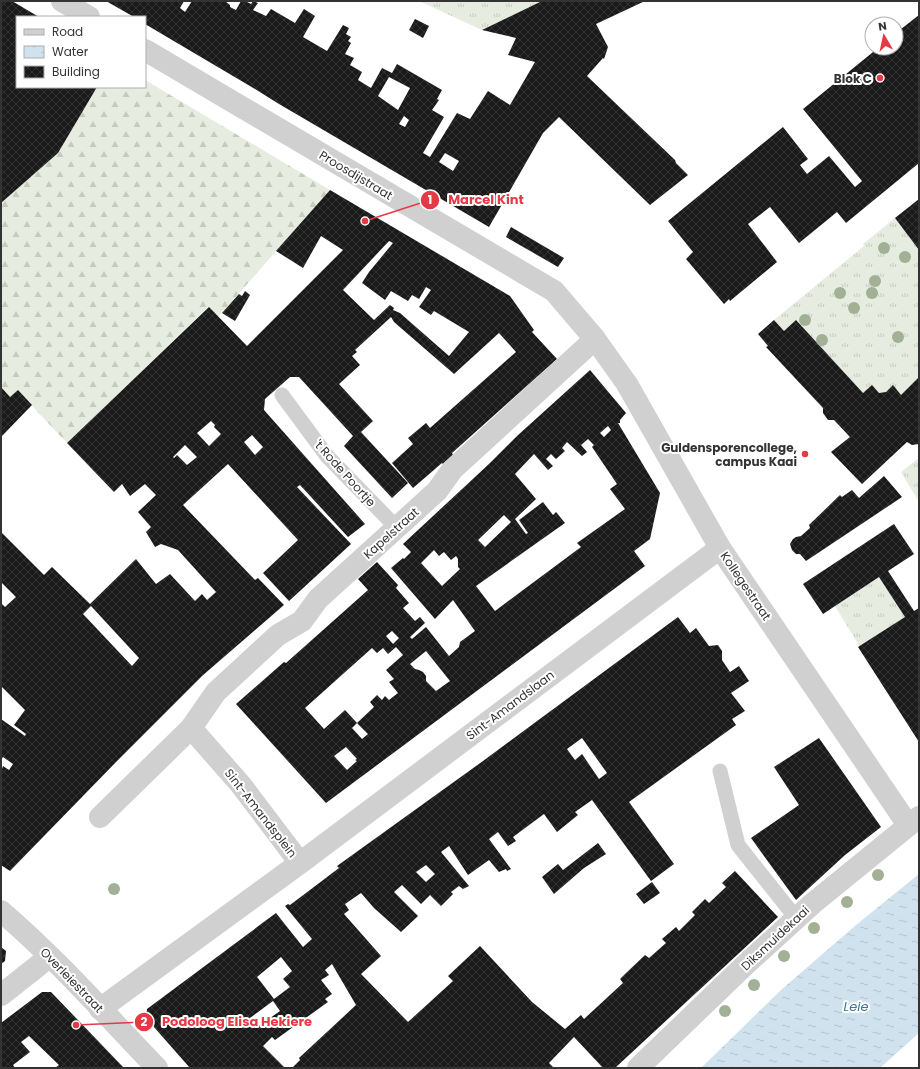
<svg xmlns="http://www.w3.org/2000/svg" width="920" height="1069" font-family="Poppins,sans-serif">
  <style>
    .grass { fill: url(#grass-tufts) }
    .forest { fill: url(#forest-firs) }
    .water { fill: url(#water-ripples) }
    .building { fill: url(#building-cross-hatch); fill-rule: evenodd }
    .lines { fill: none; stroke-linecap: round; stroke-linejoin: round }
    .service { stroke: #d0d0d0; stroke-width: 15 }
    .minor { stroke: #d0d0d0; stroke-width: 22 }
    .tree { fill: #a2b095 }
    .poi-dot { fill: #e63946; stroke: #fff; stroke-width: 1.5 }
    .labels { text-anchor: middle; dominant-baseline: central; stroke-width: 4; stroke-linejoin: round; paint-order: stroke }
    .poi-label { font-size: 12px; font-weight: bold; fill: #333; stroke: #fff; text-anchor: end }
    .street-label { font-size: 12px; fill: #333; stroke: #fff }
    .water-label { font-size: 13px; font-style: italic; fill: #3f7597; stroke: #fff }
    .leader { fill: none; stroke: #e63946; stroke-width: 1.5 }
    .callout-dot { fill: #e63946; stroke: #fff; stroke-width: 1.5 }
    .mark-label { font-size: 12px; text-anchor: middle; font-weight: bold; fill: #fff }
    .callout-label { font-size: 13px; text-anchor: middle; font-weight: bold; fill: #e63946; stroke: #fff; stroke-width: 4; stroke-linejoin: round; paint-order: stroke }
  </style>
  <defs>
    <pattern id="grass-tufts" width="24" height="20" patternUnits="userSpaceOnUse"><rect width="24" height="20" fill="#e6ecdf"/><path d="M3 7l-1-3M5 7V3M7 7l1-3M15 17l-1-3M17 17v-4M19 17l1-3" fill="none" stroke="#c6cbc0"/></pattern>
    <pattern id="forest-firs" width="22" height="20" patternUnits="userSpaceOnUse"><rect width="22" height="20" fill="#e6ecdf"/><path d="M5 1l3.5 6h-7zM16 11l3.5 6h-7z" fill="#c6cbc0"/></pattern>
    <pattern id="water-ripples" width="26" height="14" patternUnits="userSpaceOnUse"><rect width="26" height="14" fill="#cfe2ee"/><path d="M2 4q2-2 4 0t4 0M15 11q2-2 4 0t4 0" fill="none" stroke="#b2c2cd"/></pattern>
    <pattern id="building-cross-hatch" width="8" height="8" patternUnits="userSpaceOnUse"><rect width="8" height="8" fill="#1a1a1a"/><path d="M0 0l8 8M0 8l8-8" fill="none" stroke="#333"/></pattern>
  </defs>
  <rect width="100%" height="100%" fill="#fff"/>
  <!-- grass -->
  <g class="grass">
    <polygon points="419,1 542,1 482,30"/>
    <polygon points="895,218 919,250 919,377 901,395 893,386 886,392 879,393 872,385 863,393 796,320 784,331 774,320 864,246 863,244"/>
    <polygon points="919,458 919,502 901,472"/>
    <polygon points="879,577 905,617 860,647 835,606"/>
  </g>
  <!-- forest -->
  <polygon class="forest" points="145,80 330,190 218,317 208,307 67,443 18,391 10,397 1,387 1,203 58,153 97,87 145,87"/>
  <!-- water -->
  <polygon class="water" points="919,874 919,1033 880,1068 701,1068 781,990 856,925"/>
  <!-- building -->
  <g class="building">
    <polygon points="1,1 12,1 39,17 17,17 17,87 97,87 58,153 1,203"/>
    <path d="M106 1H184L180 8 185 12 192 1H225L230 5V7L236 10 241 1H245L251 4 253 1 258 3 253 10 266 16 271 9 295 23 304 9 315 16 303 37 327 51 343 25 349 28 346 34 351 37 348 41 351 43 345 54 354 58 350 65 362 72 358 80 371 88 382 68 392 73 397 64 442 90 437 99 439 100 432 110 444 117 423 153 430 157 457 113 470 119 488 91 510 105 535 62 508 55 516 38 482 30 542 1H645L596 24 608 47 604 59 603 58 587 76 675 160 676 163 688 175 650 205 559 117 543 133 489 227 291 111 279 104 255 89 145 24V17H134ZM389 77 410 88 398 110 378 96ZM404 116 409 120 405 127 399 124ZM445 153 459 161 453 171 439 162Z"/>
    <polygon points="919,15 919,163 846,223 837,212 799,243 770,207 748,224 777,262 730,301 729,299 724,304 686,259 693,252 668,221 783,127 808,159 800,165 807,174 829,156 855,187 862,181 803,109 878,48 896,48 896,33"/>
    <polygon points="415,19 429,26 423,38 409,30"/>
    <path d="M330 190 510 296 534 330 532 332 557 359 452 453 453 455 443 464 442 463 413 488 392 463 413 444 408 438 426 423 430 428 516 352 499 333 454 374 394 322 391 317 355 350 357 352 352 356 360 365 339 384 373 421 361 432 408 483 392 498 344 446 353 436 299 377H290L265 399 264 410 365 524 348 537 300 485 297 487 351 544 289 601 263 573 298 540 228 464 183 505 255 580 258 578 284 605 202 676 117 761 10 871 1 865V768L2 769 3 766 9 770 13 764 3 757 1 760V719L25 736 26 734 14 725 25 710 1 686V603L5 607 16 597 1 582V532L44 575 52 567 90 604 136 559 156 584 170 574 195 601 202 594 207 600 216 592 178 550 161 544 155 547 146 532 151 527 138 512 156 495 145 484 130 496 122 484 114 492 67 443 209 307 247 346 343 250 321 236 303 268 276 251ZM389 241 393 243 369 272 362 283 385 300 391 291 408 301 412 295 419 299 426 287 431 290 419 307 431 315 434 311 469 332 449 356 400 313 393 310 394 308 390 305 374 320 343 290ZM211 421 215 425 214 427 221 434 209 446 197 433ZM252 435 263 447 255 455 244 442ZM185 445 197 457 187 465 177 455 174 458 173 457ZM91 606 139 658 132 666 83 614Z"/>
    <polygon points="919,199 919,250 895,218"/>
    <polygon points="511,227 564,258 558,267 506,237"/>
    <polygon points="245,291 250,295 235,321 222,313 239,294 242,296"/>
    <polygon points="774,320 784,331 796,320 863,393 872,385 879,393 886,392 893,385 901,395 919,377 919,444 912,445 907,442 862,484 831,452 850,437 834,420 828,420 823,413 823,408 766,347 768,346 758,334"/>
    <path d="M590 370 626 413 620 420V423H618L660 493 650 539 634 551 645 566 326 803 236 704 284 662 286 663 368 590 358 579 377 562 398 585 396 588 409 603 403 608 415 621 420 617 425 623 410 637 412 639 426 627 449 656 459 647 460 642 475 631 453 600 435 619 391 568 403 558 404 559 411 552 403 544 490 463 517 436ZM608 426 611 430 604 437 600 433ZM588 439 594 445 592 447 617 484 610 489 625 509 577 543 581 547 495 611 476 586 565 523 556 512 553 515 543 502 519 520 528 533 526 534 515 519 536 499 515 474 534 454 548 470 553 466 546 459 551 454 556 459 565 451 562 448 567 442 582 456 587 452 581 445ZM504 515 511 522 485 547 478 540ZM434 550 439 556 444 552 451 560 456 556 458 559V567L460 569 442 586 421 563ZM392 631 399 638 393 644 386 636ZM396 647 403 655 386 670 394 679 389 682 398 693 389 700 385 696 382 700 377 695 370 702 374 707 357 723 368 734 362 739 352 728 357 723 345 710 324 729 305 708 372 648 377 653 383 648 388 654ZM426 651 450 681 436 691 426 681V676L423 672 419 670 415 669 410 664ZM346 747 357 759 355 760 357 761 347 770 334 756Z"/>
    <polygon points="1,387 10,397 18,390 32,405 1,437"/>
    <polygon points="884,476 902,497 806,561 800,554 796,554 792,550 790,544 793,539 796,537 801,536 810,528 809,525 840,495 842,497 852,490 859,498"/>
    <polygon points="894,524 914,554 888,571 914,611 919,608 919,742 858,647 905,617 879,577 823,614 803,584"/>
    <path d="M678 617 690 633 696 628 709 646 718 645 722 651V660L730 672 739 666 749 681 731 693 745 711 732 719 736 725 629 802 674 864 651 881 592 800 575 812 578 815 557 832 544 814 513 837 516 841 508 846 498 832 489 839 511 869 507 871 506 869 499 872 489 860 468 875 449 846 441 852 469 886 463 889 459 886 451 892 453 894 441 906 430 895 421 904 402 885 394 892 418 916 401 932 374 908 361 893 345 904 349 910 344 914 381 956 361 974 408 1022 453 981 448 976 480 946 532 1002 565 1029 581 1015 584 1019 623 983 620 979 625 974 645 955 649 958 666 943 662 939 676 927 679 931 695 915 692 912 705 899 709 903 726 887 722 883 735 871 778 917 615 1068H603L574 1037 549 1063 554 1068H292L300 1060 299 1058 356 1005 332 964 325 970 329 975 321 980 332 994 325 999 328 1002 275 1040 272 1037 263 1046 285 1068H190L146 1018 147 1009 276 913 303 947 312 939 285 906 288 904 290 905 302 896 339 868 337 866 483 761ZM582 738 607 773 599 779 582 754 575 760 567 749ZM426 865 435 874 426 882 416 872ZM281 957 292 971 283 979 290 987 274 999 257 977ZM273 1001 280 1011 256 1028 250 1018Z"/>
    <polygon points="819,738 881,827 845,855 796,900 751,838 799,805 774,767"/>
    <polygon points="598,843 606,854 584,868 554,894 542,877 558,864 563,870"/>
    <polygon points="652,882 660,893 644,904 636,894"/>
    <polygon points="1,947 6,951 5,961 1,964"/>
    <polygon points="42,992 51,992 124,1068 55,1068 59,1065 29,1036 21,1042 30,1052 13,1065 15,1068 1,1068 1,1023"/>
  </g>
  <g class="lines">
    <!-- service -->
    <g class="service">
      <polyline points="282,395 327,456 397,528"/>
      <polyline points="720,771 738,845 796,918"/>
    </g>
    <!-- minor -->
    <g class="minor">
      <polyline points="62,1 89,17"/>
      <polyline points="145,50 554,291 595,339 627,384 720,548 908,825"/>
      <polyline points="191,728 216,692 278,635 302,621 318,599 437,491 452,470 595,339"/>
      <polyline points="100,817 191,728 241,785 300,863"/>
      <path d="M1 911C57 959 106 1015 157 1068"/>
      <polyline points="1,995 39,965 49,956"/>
      <polyline points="100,1009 300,863 720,548"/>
      <polyline points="638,1068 745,965 812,904 919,817"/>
    </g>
  </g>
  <!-- trees -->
  <g class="tree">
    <circle cx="884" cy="248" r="6"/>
    <circle cx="905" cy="257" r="6"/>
    <circle cx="875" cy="281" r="6"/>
    <circle cx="840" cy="293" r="6"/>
    <circle cx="872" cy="293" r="6"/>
    <circle cx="854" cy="308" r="6"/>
    <circle cx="805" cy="320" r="6"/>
    <circle cx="898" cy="337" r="6"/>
    <circle cx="822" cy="340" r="6"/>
    <circle cx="878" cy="875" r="6"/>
    <circle cx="114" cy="889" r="6"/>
    <circle cx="847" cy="902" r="6"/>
    <circle cx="814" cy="928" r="6"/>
    <circle cx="784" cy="956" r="6"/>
    <circle cx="754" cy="985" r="6"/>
    <circle cx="725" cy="1011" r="6"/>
  </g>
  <!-- markers -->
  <g class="poi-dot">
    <circle cx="880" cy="78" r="4"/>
    <circle cx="805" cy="454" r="4"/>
  </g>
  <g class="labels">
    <!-- poi labels -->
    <g class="poi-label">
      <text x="872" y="78">Blok C</text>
      <text x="797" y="447">Guldensporencollege,<tspan x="797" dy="14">campus Kaai</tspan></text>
    </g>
    <!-- street labels -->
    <g class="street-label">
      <text transform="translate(356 175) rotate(31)">Proosdijstraat</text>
      <text transform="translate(345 473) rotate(48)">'t Rode Poortje</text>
      <text transform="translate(391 533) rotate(-42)">Kapelstraat</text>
      <text transform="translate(746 586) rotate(56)">Kollegestraat</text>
      <text transform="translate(510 705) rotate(-37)">Sint-Amandslaan</text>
      <text transform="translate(261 813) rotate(52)">Sint-Amandsplein</text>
      <text transform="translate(775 938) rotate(-43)">Diksmuidekaai</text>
      <text transform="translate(72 980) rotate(46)">Overleiestraat</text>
    </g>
    <!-- water labels -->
    <g class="water-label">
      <text x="856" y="1006">Leie</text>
    </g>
  </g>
  <!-- callouts -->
  <path class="leader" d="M365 221L430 200M76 1025L144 1022"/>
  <g class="callout-dot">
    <circle cx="365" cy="221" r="4"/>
    <circle cx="76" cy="1025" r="4"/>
    <circle cx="430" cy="200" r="10"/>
    <circle cx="144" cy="1022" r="10"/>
  </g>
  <g class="mark-label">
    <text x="430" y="204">1</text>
    <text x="144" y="1026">2</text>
  </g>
  <g class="callout-label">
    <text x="486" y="204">Marcel Kint</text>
    <text x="237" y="1026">Podoloog Elisa Hekiere</text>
  </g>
  <!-- border -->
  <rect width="920" height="1069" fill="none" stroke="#333333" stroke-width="4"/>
  <!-- legend -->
  <rect x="16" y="16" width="130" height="72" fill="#ffffff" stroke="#adadad"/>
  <rect x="24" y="29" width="20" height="6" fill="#d0d0d0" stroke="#adadad"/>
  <text x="52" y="36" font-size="12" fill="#333333">Road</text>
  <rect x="24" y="46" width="20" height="12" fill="url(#water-ripples)" stroke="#adadad"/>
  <text x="52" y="56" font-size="12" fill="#333333">Water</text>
  <rect x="24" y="66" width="20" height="12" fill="url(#building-cross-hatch)" stroke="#adadad"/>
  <text x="52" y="76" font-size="12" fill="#333333">Building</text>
  <!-- north arrow -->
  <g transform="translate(884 36) rotate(351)"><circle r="19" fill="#ffffff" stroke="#adadad"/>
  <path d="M0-3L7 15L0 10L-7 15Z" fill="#e63946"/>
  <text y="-6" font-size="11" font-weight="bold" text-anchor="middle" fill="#333333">N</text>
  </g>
</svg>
